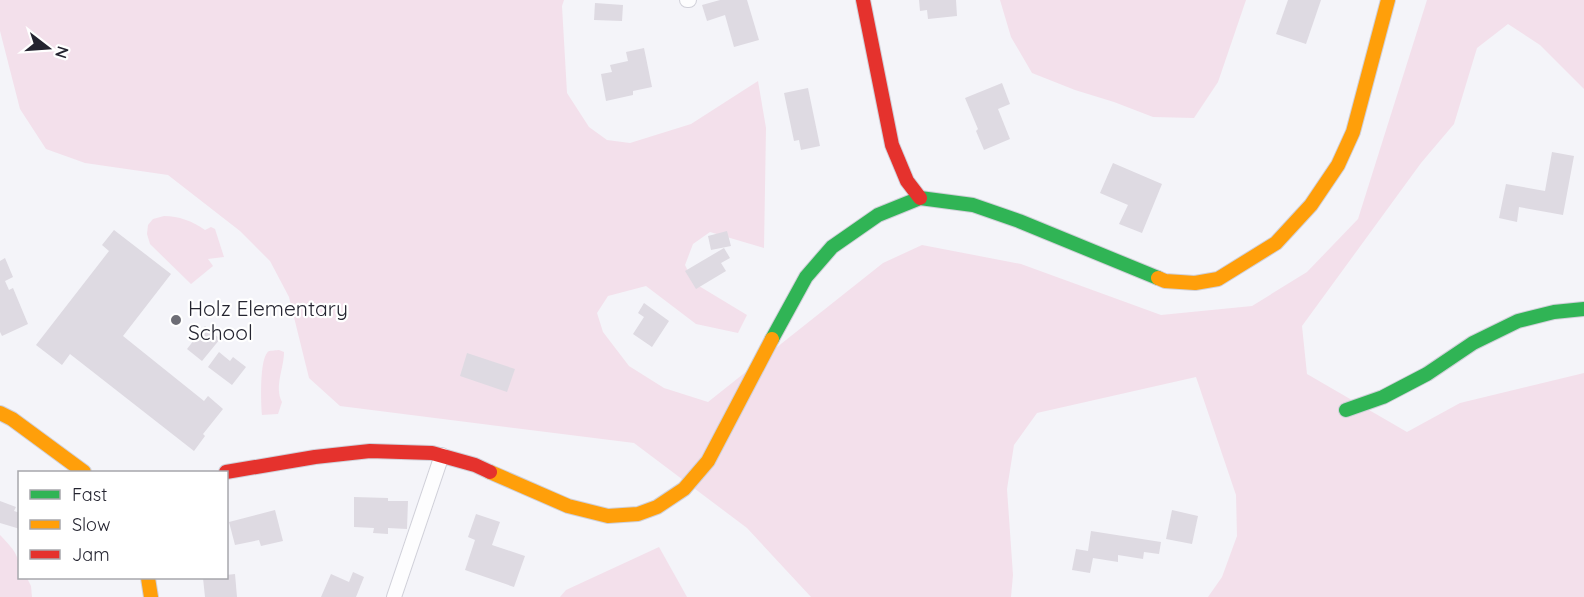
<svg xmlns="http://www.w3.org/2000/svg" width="1584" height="597" font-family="Quicksand,sans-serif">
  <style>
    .green { fill: #f3e0eb }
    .building { fill: #dedae2 }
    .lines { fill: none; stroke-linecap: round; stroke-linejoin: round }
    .street-casing { stroke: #d0d0d9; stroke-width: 16 }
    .fast-casing { stroke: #d0d0d9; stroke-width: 16 }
    .slow-casing { stroke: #d0d0d9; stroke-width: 16 }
    .jam-casing { stroke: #d0d0d9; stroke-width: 16 }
    .street { stroke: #fdfdfe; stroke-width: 14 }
    .fast { stroke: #30b455; stroke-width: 14 }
    .slow { stroke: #ff9f0a; stroke-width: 14 }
    .jam { stroke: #e5322d; stroke-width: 14 }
    .poi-dot { fill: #6d6d76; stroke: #fff; stroke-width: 2 }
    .labels { text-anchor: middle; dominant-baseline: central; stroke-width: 4.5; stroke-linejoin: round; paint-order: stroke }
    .poi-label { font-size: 21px; fill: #242430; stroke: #fff; text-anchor: start }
  </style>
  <rect width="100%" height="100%" fill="#f4f4f9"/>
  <!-- green -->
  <g class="green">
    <polygon points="0,0 564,0 562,6 567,93 589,127 607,140 630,143 691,124 758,81 766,128 764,248 710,232 693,244 685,265 694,283 747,315 738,333 696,324 646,286 608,296 597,313 603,332 629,366 664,388 708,402 883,263 922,245 1021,264 1161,315 1252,306 1307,272 1358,219 1427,0 1584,0 1584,89 1540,45 1508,24 1477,48 1454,124 1421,163 1302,326 1307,374 1407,432 1460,403 1584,373 1584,597 1208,597 1222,577 1237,536 1236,495 1196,377 1037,413 1014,445 1007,489 1013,575 1011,597 811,597 747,528 634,443 340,406 309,378 289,297 270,261 240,231 168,175 85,163 46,149 20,109 0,31"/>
    <polygon points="1000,0 1246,0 1218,82 1194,118 1153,117 1114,102 1075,90 1032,73 1011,37"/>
    <path d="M164 216C179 216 192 221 205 230L211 227 215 229 224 257 208 259 213 266 191 284 150 244 147 234 148 225 153 219Z"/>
    <path d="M279 350 284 352C284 369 274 386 282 402L278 414 262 415C261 403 259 357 269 351 270 351 278 350 279 350Z"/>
    <path d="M0 535C15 551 20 555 20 578H27L31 586 32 597H0Z"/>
    <polygon points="659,547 687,597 560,597 566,590"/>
  </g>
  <!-- building -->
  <g class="building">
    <polygon points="720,0 747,0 759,40 734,47 725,15 707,21 702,5"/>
    <polygon points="919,0 956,0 957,16 928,19 927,10 920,11"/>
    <polygon points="1288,0 1321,0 1306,44 1276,34"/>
    <polygon points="595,3 623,5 622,21 594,20"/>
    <polygon points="644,48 652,87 633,91 633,95 606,101 601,74 612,72 610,65 628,61 626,52"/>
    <polygon points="1002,83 1010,104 998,109 1010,139 984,150 976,131 978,129 965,98"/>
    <polygon points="808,88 820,146 801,150 799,140 794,141 784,93"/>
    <polygon points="1552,152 1574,156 1563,215 1519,207 1517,222 1499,218 1506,184 1545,191"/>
    <polygon points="1113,163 1162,184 1142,233 1119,224 1128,205 1100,193"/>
    <polygon points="114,230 171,274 123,336 204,401 208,396 223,409 203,434 205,436 194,451 70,354 62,365 36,345 109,251 102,245"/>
    <polygon points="727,231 731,246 711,250 708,236"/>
    <polygon points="724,248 730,258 721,263 726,271 696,289 685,271"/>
    <polygon points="5,258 13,277 5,281 9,290 13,288 28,324 2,336 0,332 0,261"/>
    <polygon points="644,303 669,321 652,347 633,334 644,317 638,313"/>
    <polygon points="205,326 220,339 202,361 187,349"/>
    <polygon points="219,352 230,361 233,357 246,367 232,385 208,367"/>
    <polygon points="467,353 515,369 507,392 460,376"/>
    <polygon points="354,497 388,498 388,501 408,501 407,529 388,528 388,534 373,533 374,528 354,527"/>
    <polygon points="0,501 16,507 14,511 20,513 20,529 0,523"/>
    <polygon points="275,510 283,541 261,546 259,540 235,545 229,522"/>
    <polygon points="1172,510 1198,516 1192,544 1166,539"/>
    <polygon points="476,514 500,522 492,545 525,556 514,587 465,570 475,540 468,537"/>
    <polygon points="1091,531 1161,542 1159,554 1144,552 1143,559 1118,555 1118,562 1093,558 1090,573 1072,570 1076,549 1088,551"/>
    <polygon points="353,572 364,577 356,597 321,597 331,574 349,582"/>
    <polygon points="235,574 237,597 205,597 203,578 226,578 226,575"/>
  </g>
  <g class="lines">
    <defs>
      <g id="street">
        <polyline points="687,0 689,0"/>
        <polyline points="394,597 442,455"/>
      </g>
      <g id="fast">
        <polyline points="772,339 806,277 832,247 878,215 920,198 973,205 1019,221 1158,278"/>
        <polyline points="1346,410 1383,397 1427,374 1473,343 1518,321 1554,312 1584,309"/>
      </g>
      <g id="slow">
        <polyline points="1158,278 1165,281 1195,283 1218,279 1276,243 1311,205 1338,165 1353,132 1388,0"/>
        <polyline points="0,413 12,419 84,472"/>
        <polyline points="490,472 568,506 608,516 638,514 657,507 684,489 708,461 772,339"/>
        <polyline points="148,578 151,597"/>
      </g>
      <g id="jam">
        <polyline points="863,0 892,145 907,181 920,198"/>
        <polyline points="226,472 315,457 370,451 432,453 475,465 490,472"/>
      </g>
    </defs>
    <!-- street casing -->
    <use href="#street" class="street-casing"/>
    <!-- fast casing -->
    <use href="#fast" class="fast-casing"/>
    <!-- slow casing -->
    <use href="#slow" class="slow-casing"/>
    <!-- jam casing -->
    <use href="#jam" class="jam-casing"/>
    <!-- street -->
    <use href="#street" class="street"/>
    <!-- fast -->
    <use href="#fast" class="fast"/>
    <!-- slow -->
    <use href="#slow" class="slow"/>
    <!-- jam -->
    <use href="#jam" class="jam"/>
  </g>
  <!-- markers -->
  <circle class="poi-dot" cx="176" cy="320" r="6"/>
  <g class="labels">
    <!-- poi labels -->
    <g class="poi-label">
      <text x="188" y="308">Holz Elementary<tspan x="188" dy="24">School</tspan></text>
    </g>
  </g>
  <!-- legend -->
  <rect x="18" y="471" width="210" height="108" fill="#ffffff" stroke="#a7a7ac" stroke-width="1.5"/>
  <rect x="30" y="490" width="30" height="9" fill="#30b455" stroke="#a7a7ac" stroke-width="1.5"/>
  <text x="72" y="501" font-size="18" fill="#242430">Fast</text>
  <rect x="30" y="520" width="30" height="9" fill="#ff9f0a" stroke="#a7a7ac" stroke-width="1.5"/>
  <text x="72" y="531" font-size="18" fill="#242430">Slow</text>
  <rect x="30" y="550" width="30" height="9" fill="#e5322d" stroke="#a7a7ac" stroke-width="1.5"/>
  <text x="72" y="561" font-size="18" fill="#242430">Jam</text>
  <!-- north arrow -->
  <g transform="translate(48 48) rotate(107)" stroke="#ffffff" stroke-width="4.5" paint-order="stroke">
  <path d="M0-4.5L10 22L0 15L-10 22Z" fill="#242430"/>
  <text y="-9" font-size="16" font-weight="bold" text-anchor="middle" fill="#242430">N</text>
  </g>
</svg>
